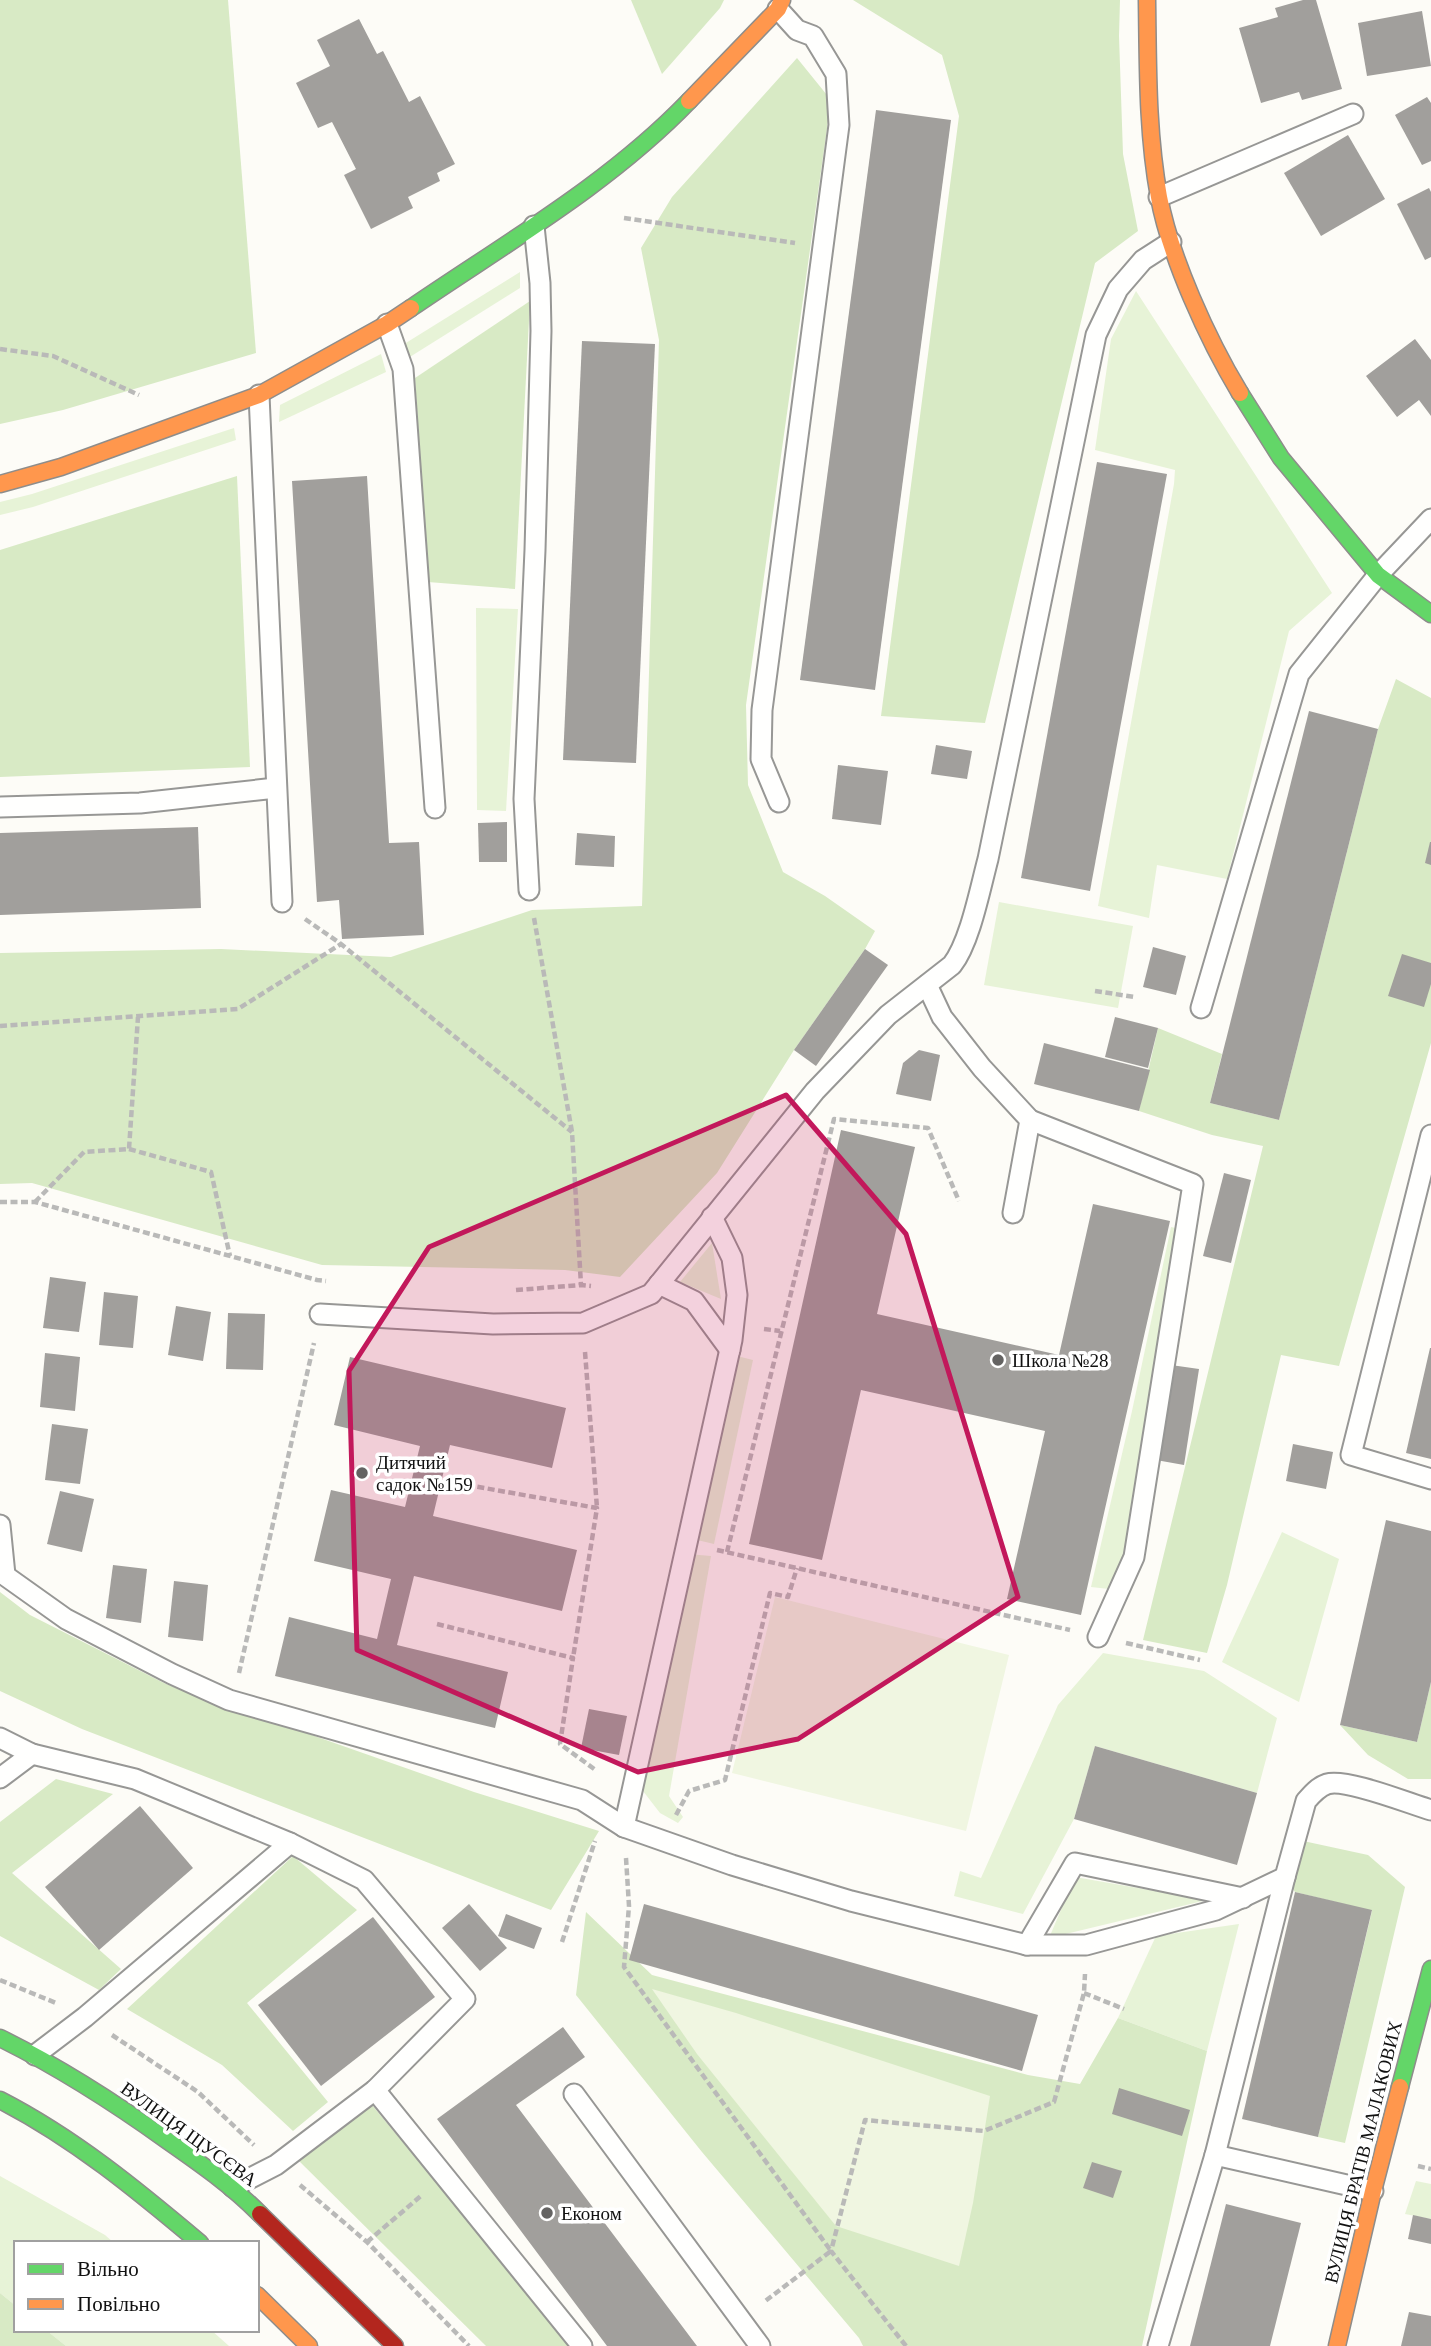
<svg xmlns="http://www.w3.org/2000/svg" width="1431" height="2346" font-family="'Times New Roman',serif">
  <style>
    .green { fill: #e7f3d7 }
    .forest { fill: #d8eac5 }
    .pitch { fill: #f0f6e1 }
    .building { fill: #a19f9c }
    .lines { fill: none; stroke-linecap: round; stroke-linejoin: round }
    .lane-casing { stroke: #979795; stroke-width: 23 }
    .fast-casing { stroke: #8e8d8b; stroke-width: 19 }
    .slow-casing { stroke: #8e8d8b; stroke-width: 19 }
    .jam-casing { stroke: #8e8d8b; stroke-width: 19 }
    .path { stroke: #b9b9b8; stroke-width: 4.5; stroke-dasharray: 7 3.5; stroke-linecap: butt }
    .lane { stroke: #fffffe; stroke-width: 19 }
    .fast { stroke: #63d668; stroke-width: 16 }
    .slow { stroke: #ff974d; stroke-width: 16 }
    .jam { stroke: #b3261e; stroke-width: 16 }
    .marked { fill: #c2185b; fill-opacity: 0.2; stroke: #c2185b; stroke-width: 5; stroke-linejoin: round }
    .poi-dot { fill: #646362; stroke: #fff; stroke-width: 2.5 }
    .labels { text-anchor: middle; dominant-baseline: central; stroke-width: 7; stroke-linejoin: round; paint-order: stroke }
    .poi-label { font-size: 19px; fill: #111; stroke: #fff; text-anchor: start }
    .street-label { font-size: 19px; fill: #111; stroke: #fff }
  </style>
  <rect width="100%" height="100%" fill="#fdfcf7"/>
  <!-- green -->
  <g class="green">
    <polygon points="520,272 520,288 405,360 401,346"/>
    <polygon points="1136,291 1332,593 1289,631 1227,879 1157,865 1149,918 1098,906 1174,484 1175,470 1095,450 1111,339"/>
    <polygon points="381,354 386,372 279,422 280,405"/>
    <polygon points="234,428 236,440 33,507 0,515 0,502 32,494"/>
    <polygon points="476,608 518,609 506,811 477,810"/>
    <polygon points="999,902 1133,926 1118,1008 984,985"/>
    <polygon points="1171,1227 1180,1229 1128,1546 1109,1589 1091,1587 1132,1411"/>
    <polygon points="712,1243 721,1299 680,1282"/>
    <polygon points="737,1356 753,1360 714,1544 693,1539"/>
    <polygon points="1282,1532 1339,1559 1299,1702 1222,1662"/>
    <polygon points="688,1554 711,1556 669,1796 683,1817 678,1823 660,1813 643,1791 654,1712"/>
    <polygon points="1103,1653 1204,1671 1277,1718 1257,1793 1095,1746 1074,1819 1023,1914 954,1896 960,1871 981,1878 1058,1705"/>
    <polygon points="1075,1877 1207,1900 1049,1938"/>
    <polygon points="1239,1924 1207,2051 1118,2018 1156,1936"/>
    <polygon points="0,2176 105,2235 114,2243 16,2243 16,2306 0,2293"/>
    <polygon points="1416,2181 1431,2184 1431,2219 1405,2214"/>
    <polygon points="46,2330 211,2330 229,2346 66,2346"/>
  </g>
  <!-- forest -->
  <g class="forest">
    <polygon points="0,0 228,0 256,353 63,410 0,424"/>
    <polygon points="631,0 724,0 720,8 662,74"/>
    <polygon points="853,0 1120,0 1119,36 1123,154 1138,231 1095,263 985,723 881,716 959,116 942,55"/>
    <polygon points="797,58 831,100 746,705 748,785 783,872 825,896 875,931 865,949 794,1050 717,1173 620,1277 565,1270 322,1265 32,1183 0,1184 0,953 221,949 391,957 532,910 642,906 659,340 641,248 672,197"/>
    <polygon points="530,301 515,589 428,582 415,378"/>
    <polygon points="237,476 250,767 0,777 0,550"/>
    <polygon points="1396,679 1431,698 1431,1043 1339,1366 1281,1355 1227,1585 1207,1653 1143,1640 1263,1146 1212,1135 1139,1111 1158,1028 1222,1054 1210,1103 1279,1120 1378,729"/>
    <polygon points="0,1592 30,1615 166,1684 474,1792 599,1831 551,1910 82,1729 0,1691"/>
    <polygon points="1431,1682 1431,1779 1408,1779 1368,1755 1340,1725 1417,1742"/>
    <polygon points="56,1779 113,1794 12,1873 121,1969 99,1990 0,1936 0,1822"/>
    <polygon points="1294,1839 1368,1855 1405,1887 1345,2143 1318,2137 1372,1911 1295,1892 1285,1877"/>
    <polygon points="293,1856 357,1910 247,2003 328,2102 293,2131 222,2065 127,2009"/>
    <polygon points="586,1912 652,1975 1028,2075 1080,2084 1118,2018 1207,2051 1142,2346 863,2346 859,2338 702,2152 576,1995"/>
    <polygon points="372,2105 572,2346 486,2346 297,2159"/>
    <polygon points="0,2293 16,2306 16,2330 46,2330 66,2346 0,2346"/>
  </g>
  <!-- pitch -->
  <g class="pitch">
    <polygon points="775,1597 1009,1655 966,1831 732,1773"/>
    <polygon points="652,1989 736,2013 990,2096 973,2203 959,2266 836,2226 697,2054"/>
  </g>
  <!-- building -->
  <g class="building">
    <polygon points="1303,0 1316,0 1342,89 1302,100 1299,92 1261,103 1239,28 1278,17 1275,8"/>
    <polygon points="1422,11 1431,66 1367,76 1358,23"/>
    <polygon points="359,19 377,54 383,51 409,102 420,96 455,164 437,173 440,181 408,197 413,208 371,229 344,175 356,169 332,122 318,128 296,83 330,66 317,40"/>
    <polygon points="1427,97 1431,103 1431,161 1422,165 1395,115"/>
    <polygon points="876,110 951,120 875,690 800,680"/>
    <polygon points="1348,135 1385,199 1321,236 1284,173"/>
    <polygon points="1429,188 1431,192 1431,257 1425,260 1397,204"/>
    <polygon points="1415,339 1431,360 1431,416 1419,400 1397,417 1366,376"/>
    <polygon points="582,341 655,344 636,763 563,760"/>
    <polygon points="1097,462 1167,474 1090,891 1021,878"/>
    <polygon points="367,476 389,843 419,842 424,935 342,939 339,900 317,902 292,481"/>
    <polygon points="1309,711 1378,729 1279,1120 1210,1103"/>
    <polygon points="936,745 972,751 967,779 931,774"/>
    <polygon points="838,765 888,771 881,825 832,819"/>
    <polygon points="507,822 507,862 479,862 478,823"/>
    <polygon points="198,827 201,908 0,915 0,833"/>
    <polygon points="577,833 615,836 614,867 575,865"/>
    <polygon points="1430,842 1431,842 1431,865 1425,863"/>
    <polygon points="1153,947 1186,956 1176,995 1143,987"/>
    <polygon points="865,949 888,965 816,1066 794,1050"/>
    <polygon points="1402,954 1431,963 1431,984 1424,1007 1388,996"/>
    <polygon points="1115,1017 1158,1028 1148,1068 1105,1057"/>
    <polygon points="1044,1043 1150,1070 1139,1111 1034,1084"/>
    <polygon points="919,1050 940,1055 931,1101 896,1094 903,1063"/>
    <polygon points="841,1130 915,1147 877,1314 1059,1355 1093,1204 1170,1221 1081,1615 1007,1599 1045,1431 861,1390 822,1560 749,1544"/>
    <polygon points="1224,1173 1251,1180 1231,1263 1203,1256"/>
    <polygon points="50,1277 86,1282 79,1332 43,1328"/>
    <polygon points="104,1292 138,1296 133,1348 99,1345"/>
    <polygon points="176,1306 211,1312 203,1361 168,1355"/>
    <polygon points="228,1313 265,1314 263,1370 226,1369"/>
    <polygon points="1430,1348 1431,1348 1431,1459 1406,1453"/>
    <polygon points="45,1353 80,1357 75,1411 40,1407"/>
    <polygon points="350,1357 566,1408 552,1468 450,1445 433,1516 577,1550 562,1611 414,1576 397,1645 508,1672 495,1728 275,1676 289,1617 377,1639 391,1579 314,1561 331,1490 405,1507 420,1446 334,1425"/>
    <polygon points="1171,1365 1199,1369 1184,1465 1156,1460"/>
    <polygon points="52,1424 88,1429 80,1484 45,1480"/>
    <polygon points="1293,1444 1333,1452 1326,1489 1286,1481"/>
    <polygon points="60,1491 94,1499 82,1552 47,1544"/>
    <polygon points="1386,1520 1431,1531 1431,1682 1417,1742 1340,1725"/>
    <polygon points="113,1565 147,1569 141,1623 106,1618"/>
    <polygon points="174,1581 208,1585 203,1641 168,1637"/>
    <polygon points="589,1709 627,1716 619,1755 581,1748"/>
    <polygon points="1095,1746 1257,1793 1237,1865 1074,1819"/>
    <polygon points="140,1806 193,1868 99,1950 45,1887"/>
    <polygon points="1295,1892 1372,1910 1318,2137 1242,2119"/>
    <polygon points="469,1904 507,1948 480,1971 442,1928"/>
    <polygon points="644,1904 1038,2015 1022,2071 629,1960"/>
    <polygon points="506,1914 542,1928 534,1949 498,1936"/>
    <polygon points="373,1917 435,1997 321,2086 258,2005"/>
    <polygon points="563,2027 585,2057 516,2105 697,2346 607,2346 437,2119"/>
    <polygon points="1119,2088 1190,2110 1182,2136 1112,2114"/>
    <polygon points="1092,2162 1122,2171 1113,2198 1083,2188"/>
    <polygon points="1226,2204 1301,2223 1270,2346 1190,2346"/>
    <polygon points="1413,2215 1431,2219 1431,2244 1408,2239"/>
    <polygon points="1409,2312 1431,2316 1431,2346 1401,2346"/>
  </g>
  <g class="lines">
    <defs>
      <g id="lane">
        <polyline points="778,9 797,30 813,36 836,74 839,125 762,710 761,759 779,802"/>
        <polyline points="1159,197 1353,114"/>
        <polyline points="387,324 403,369 435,808"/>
        <polyline points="259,395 282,902"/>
        <polyline points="0,807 140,803 276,788"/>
        <polyline points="529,890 524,799 535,550 541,331 540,283 534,226"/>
        <polyline points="927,985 942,1017 982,1068 1030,1120 1013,1213"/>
        <polyline points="1201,1008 1299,674 1378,575 1431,519"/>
        <polyline points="1030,1120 1193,1184 1134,1557 1098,1637"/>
        <polyline points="1431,1135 1351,1455 1431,1479"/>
        <polyline points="659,1284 694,1301 730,1350"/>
        <path d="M320 1314 493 1324 583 1323 651 1294 815 1091 888 1015 952 965C970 942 980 889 988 859L1096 335 1118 289 1143 260 1171 242"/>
        <polyline points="0,1525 5,1575"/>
        <path d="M0 1572 66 1619 172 1674 229 1700 582 1800 624 1827 732 1865 851 1901 1027 1945H1086L1216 1910 1285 1877 1306 1801C1312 1794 1318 1787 1327 1784 1346 1778 1410 1804 1431 1810"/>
        <polyline points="0,1738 32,1754 135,1779 290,1843 364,1880 465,1999 375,2090 276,2165 233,2187"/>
        <polyline points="0,1778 32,1754"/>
        <polyline points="624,1827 732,1340 737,1295 732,1258 712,1217"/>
        <polyline points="1027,1945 1075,1863 1243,1898"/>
        <polyline points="35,2055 85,2017 290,1843"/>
        <polyline points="375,2090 582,2346"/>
        <polyline points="574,2094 760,2346"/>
        <polyline points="1215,2155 1285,1877"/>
        <polyline points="1158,2346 1215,2155 1373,2191"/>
      </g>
      <g id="fast">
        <path d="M411 308C506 243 609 184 689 101"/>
        <polyline points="1240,393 1281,458 1378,575 1431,614"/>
        <path d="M0 2038C59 2067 115 2103 168 2141 201 2164 231 2185 260 2214"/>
        <polyline points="1400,2087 1431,1969"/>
        <path d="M0 2100C74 2138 137 2190 200 2243"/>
      </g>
      <g id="slow">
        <path d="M1147 0C1148 65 1147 132 1159 197 1170 257 1208 340 1240 393"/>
        <polyline points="689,101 778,9 782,0"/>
        <polyline points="0,484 61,467 259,395 387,324 411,308"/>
        <polyline points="257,2295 309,2346"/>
        <polyline points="1337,2346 1373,2191 1400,2087"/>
      </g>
      <polyline id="jam" points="260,2214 395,2346"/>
    </defs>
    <!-- lane casing -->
    <use href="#lane" class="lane-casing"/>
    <!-- fast casing -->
    <use href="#fast" class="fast-casing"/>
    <!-- slow casing -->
    <use href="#slow" class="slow-casing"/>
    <!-- jam casing -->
    <use href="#jam" class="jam-casing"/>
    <!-- path -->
    <g class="path">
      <polyline points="624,218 795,243"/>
      <polyline points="0,349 53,356 139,395"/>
      <polyline points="534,918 572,1132 581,1285"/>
      <polyline points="305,919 341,944 572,1132"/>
      <polyline points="1095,991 1135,997"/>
      <polyline points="0,1026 238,1009 341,944"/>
      <polyline points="129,1149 211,1172 230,1256"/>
      <polyline points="0,1202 35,1202 317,1280 326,1281"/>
      <polyline points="35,1202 84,1152 129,1149 138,1017"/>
      <polyline points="516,1290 581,1285 591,1286"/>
      <polyline points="764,1329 780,1331"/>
      <polyline points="585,1352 597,1508"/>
      <polyline points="467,1485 597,1508 573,1658"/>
      <polyline points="717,1550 1070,1630"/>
      <polyline points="727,1552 834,1119 928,1128 959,1201"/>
      <polyline points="437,1624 573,1658 560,1744 597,1771"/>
      <polyline points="1126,1643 1200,1660"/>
      <polyline points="239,1673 314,1343"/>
      <polyline points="676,1815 689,1791 725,1780 770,1593 788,1597 797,1568"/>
      <polyline points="626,1858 629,1906 624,1967 831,2251 764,2302"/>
      <polyline points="562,1942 595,1841"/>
      <polyline points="0,1980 56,2003"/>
      <polyline points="1084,1993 1124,2009"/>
      <polyline points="112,2035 198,2092 254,2145"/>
      <polyline points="1418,2166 1431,2169"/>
      <polyline points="300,2185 367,2242 469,2346"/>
      <polyline points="367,2242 422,2195"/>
      <polyline points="906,2346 831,2251 865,2120 984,2131 1054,2102 1084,1993 1085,1974"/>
    </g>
    <!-- lane -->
    <use href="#lane" class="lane"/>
    <!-- fast -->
    <use href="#fast" class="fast"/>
    <!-- slow -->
    <use href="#slow" class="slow"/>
    <!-- jam -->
    <use href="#jam" class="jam"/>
  </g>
  <!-- marked area -->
  <path class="marked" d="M786 1095 906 1234 1018 1597 798 1739 638 1772 357 1650 349 1371 429 1247Z"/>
  <!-- markers -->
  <g class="poi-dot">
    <circle cx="998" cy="1360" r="7"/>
    <circle cx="362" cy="1473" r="7"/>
    <circle cx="547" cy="2213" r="7"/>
  </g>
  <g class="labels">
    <!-- poi labels -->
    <g class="poi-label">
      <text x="1012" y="1360">Школа №28</text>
      <text x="376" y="1462">Дитячий<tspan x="376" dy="22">садок №159</tspan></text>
      <text x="561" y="2213">Економ</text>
    </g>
    <!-- street labels -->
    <g class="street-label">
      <text transform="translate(189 2134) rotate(36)">ВУЛИЦЯ ЩУСЄВА</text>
      <text transform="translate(1363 2152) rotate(-76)">ВУЛИЦЯ БРАТІВ МАЛАКОВИХ</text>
    </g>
  </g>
  <!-- legend -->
  <rect x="14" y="2241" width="245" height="91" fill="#ffffff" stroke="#a0a0a0" stroke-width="2"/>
  <rect x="28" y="2264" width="35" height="10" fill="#63d668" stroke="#a0a0a0" stroke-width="2"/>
  <text x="77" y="2276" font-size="21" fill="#111111">Вільно</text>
  <rect x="28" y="2299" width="35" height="10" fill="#ff974d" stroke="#a0a0a0" stroke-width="2"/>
  <text x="77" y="2311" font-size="21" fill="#111111">Повільно</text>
</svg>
